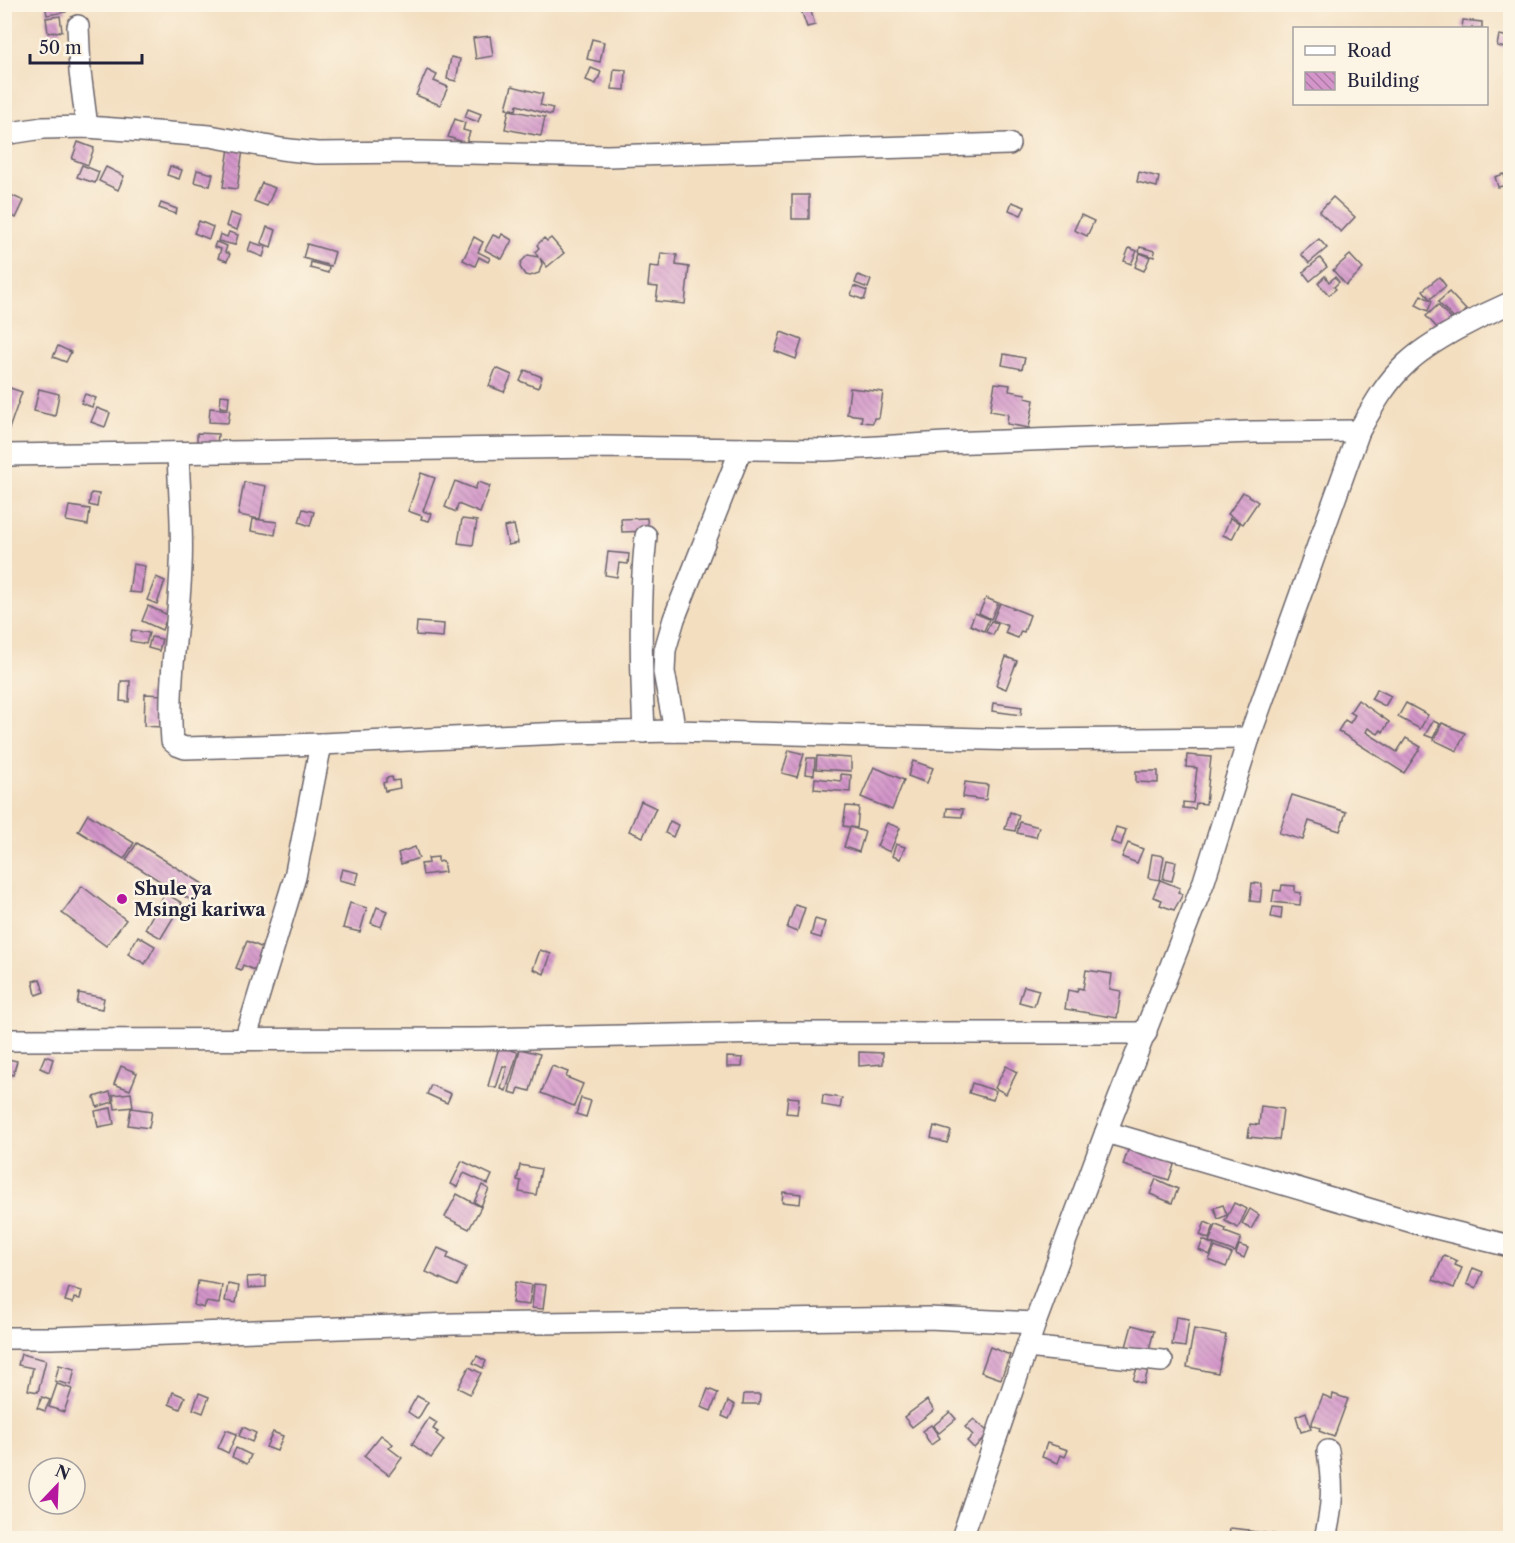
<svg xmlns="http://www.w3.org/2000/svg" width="1515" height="1543" font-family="'Libre Caslon Text',serif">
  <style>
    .building { fill: url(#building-back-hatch) }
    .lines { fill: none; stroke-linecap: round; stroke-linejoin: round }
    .minor-casing { stroke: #6b646a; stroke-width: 24 }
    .minor { stroke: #fff; stroke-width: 21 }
    .poi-dot { fill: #b5179e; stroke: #fcf5e5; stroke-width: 2 }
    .labels { text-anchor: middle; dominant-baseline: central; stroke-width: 5; stroke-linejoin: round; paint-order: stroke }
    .poi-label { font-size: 18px; font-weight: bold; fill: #22223b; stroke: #fcf5e5; text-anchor: start }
  </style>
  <defs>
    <pattern id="building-back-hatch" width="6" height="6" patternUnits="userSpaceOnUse" patternTransform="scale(1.5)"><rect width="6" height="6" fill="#d496ca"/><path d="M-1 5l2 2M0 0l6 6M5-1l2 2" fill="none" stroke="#ac7aa5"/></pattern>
  </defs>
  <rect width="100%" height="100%" fill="#fcf5e5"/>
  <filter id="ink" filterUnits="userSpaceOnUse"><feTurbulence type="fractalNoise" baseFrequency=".0167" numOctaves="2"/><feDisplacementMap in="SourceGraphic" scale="12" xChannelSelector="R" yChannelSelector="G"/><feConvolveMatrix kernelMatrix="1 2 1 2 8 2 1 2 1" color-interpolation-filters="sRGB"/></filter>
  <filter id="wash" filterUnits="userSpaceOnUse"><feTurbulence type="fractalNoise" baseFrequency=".008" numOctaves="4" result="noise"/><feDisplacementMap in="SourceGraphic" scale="24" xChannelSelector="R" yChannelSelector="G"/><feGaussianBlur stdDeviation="1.35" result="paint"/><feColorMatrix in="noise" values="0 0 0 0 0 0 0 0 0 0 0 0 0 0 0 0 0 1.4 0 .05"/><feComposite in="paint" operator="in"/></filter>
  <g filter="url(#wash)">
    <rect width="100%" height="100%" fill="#f3dec0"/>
    <g id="blocks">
      <!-- building -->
      <g class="building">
        <polygon points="64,4 66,12 47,15 45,5"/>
        <polygon points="810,8 815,25 807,27 801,10"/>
        <polygon points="60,16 62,31 48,33 46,18"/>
        <polygon points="1463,20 1482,22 1482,28 1462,28"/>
        <polygon points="1499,35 1510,37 1510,49 1497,46"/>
        <polygon points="490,36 493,56 476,59 473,38"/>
        <polygon points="592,39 604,42 600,62 587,59"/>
        <polygon points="451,57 460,59 456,81 447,79"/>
        <polygon points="591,68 601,72 596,84 586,80"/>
        <polygon points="614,69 626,70 625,90 612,89"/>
        <polygon points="427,70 437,75 434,81 448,87 440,105 416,95"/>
        <polygon points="512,86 543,94 540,105 553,108 551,115 517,105 516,110 506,108"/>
        <polygon points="468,109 481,114 478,122 465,117"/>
        <polygon points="509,110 545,117 541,136 505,129"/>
        <polygon points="455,119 465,123 463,130 470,132 466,143 448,137"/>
        <polygon points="78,142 94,148 88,165 72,159"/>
        <polygon points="229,148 243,150 237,189 223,187"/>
        <polygon points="82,165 99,172 95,183 77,177"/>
        <polygon points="170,166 182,170 179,179 167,175"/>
        <polygon points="106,167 124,176 118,190 99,181"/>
        <polygon points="197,170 213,174 210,186 194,182"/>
        <polygon points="1139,172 1159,177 1157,187 1137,182"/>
        <polygon points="1504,174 1507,185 1498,187 1495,177"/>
        <polygon points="262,183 275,188 267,206 254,201"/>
        <polygon points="4,192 24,201 16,218 4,212"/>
        <rect x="792" y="195" width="17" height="24"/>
        <polygon points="1333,197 1355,217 1341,232 1319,212"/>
        <polygon points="1012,202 1025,207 1021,215 1009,210"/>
        <polygon points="161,203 177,209 176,214 159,208"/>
        <polygon points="230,213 241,217 237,230 226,226"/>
        <polygon points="1081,215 1094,221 1087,236 1074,230"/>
        <polygon points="199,221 213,227 209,239 194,233"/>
        <polygon points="267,227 276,230 271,247 261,243"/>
        <polygon points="229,232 238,235 235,245 218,241 220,234 227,237"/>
        <polygon points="502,234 512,240 502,259 485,250 493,235 500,238"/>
        <polygon points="474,237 483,242 478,252 490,258 488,262 479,257 475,266 463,260"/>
        <polygon points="544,238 547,241 551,238 564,253 547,267 540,258 542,264 539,273 530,276 525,275 520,267 521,262 528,255 538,257 535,252 539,248 537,245"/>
        <polygon points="1319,239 1327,248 1309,263 1301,254"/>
        <polygon points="216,242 227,246 225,252 230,254 227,261 218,258 221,249 214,247"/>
        <polygon points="251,242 266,247 263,257 248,251"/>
        <polygon points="307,244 335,252 331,266 303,258"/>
        <polygon points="1140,247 1155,251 1154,257 1139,252"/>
        <polygon points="1129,248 1137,251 1131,264 1124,261"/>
        <polygon points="661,253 677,255 676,265 689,267 685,304 656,301 658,287 648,286 650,266 659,267"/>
        <polygon points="1140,253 1150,257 1144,271 1135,267"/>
        <polygon points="1350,255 1363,269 1346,285 1333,270"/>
        <polygon points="1320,258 1327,267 1310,281 1303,272"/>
        <polygon points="311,262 329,267 328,273 310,268"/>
        <polygon points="858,275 871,280 868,288 855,283"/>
        <polygon points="1325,276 1329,282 1335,277 1339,282 1334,287 1336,289 1329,295 1318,283"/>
        <polygon points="1439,277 1446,286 1430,299 1423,290"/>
        <polygon points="854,286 867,291 864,300 851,295"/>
        <polygon points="1449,292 1466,310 1455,320 1438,302"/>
        <polygon points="1421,295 1432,301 1428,311 1416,305"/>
        <polygon points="1438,305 1454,322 1442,333 1426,316"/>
        <polygon points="781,332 802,340 796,359 775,351"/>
        <polygon points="58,346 71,352 66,362 53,357"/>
        <polygon points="1004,354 1025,358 1022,369 1002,365"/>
        <polygon points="496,368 512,375 504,392 489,386"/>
        <polygon points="525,370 542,377 538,388 520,381"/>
        <polygon points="995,383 1010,385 1009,391 1026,394 1025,398 1034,400 1029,428 1007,424 1008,414 990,411"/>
        <polygon points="4,386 22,392 9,429 4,428"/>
        <polygon points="850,388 883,392 879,418 874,418 873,423 861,422 862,416 847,414"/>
        <polygon points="39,389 59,394 55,416 34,411"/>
        <polygon points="85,394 96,398 92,407 81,403"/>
        <polygon points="221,395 229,396 228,408 220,407"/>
        <polygon points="97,408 110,413 105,427 91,422"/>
        <polygon points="210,408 230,410 228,423 209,422"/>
        <polygon points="197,433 218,434 217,445 197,444"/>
        <polygon points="421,473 435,478 423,511 432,514 429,521 421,519 422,516 408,511"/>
        <polygon points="455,481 475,489 478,482 490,486 480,513 458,504 456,512 445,507"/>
        <polygon points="244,482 266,486 260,519 238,515"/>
        <polygon points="1243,492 1258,502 1243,524 1228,514"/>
        <polygon points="91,493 99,494 97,507 89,505"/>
        <polygon points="69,506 90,509 88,525 66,521"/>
        <polygon points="303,509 314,512 310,526 299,522"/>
        <polygon points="647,518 648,531 622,532 621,519"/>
        <polygon points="1230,518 1240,523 1232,539 1223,535"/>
        <polygon points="253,519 277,522 275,535 251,531"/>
        <polygon points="462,519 477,521 473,545 458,543"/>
        <polygon points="514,525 518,543 508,545 504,527"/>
        <polygon points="608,552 629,554 628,564 619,563 617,577 605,575"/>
        <polygon points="133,564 145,566 141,593 129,592"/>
        <polygon points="156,577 165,581 157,604 147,600"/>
        <polygon points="986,598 998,603 991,619 979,613"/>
        <polygon points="1000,603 1030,615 1024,632 1021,631 1018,638 1005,633 1008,626 993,620"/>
        <polygon points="148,606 168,615 162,630 142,621"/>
        <polygon points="975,613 989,619 984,631 970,625"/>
        <polygon points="991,621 998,624 993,635 986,632"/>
        <polygon points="417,622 444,624 443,637 416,635"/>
        <polygon points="132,630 149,633 146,644 130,641"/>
        <polygon points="151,637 162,639 159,651 148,648"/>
        <polygon points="1006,657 1017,661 1006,689 996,685"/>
        <polygon points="121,681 130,681 129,702 120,701"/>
        <polygon points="1377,689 1391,696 1385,706 1371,699"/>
        <polygon points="145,694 163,695 161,727 144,726"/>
        <polygon points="1358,700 1389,722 1383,732 1381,730 1378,734 1368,728 1366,732 1397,752 1406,738 1421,747 1404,773 1338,731 1345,720 1350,723 1355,715 1350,712"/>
        <polygon points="993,703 1022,707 1021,715 992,711"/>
        <polygon points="1406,703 1428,715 1420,729 1398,717"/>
        <polygon points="1433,721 1440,724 1433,738 1425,735"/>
        <polygon points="1442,723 1465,733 1457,751 1434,740"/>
        <polygon points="789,750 804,754 797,777 782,773"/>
        <polygon points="1187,755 1211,757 1206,804 1196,803 1195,809 1183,808 1183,802 1193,803 1197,768 1186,767"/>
        <polygon points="817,756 851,758 851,771 816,769"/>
        <polygon points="807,758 815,758 814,775 805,774"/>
        <polygon points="913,761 933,768 927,783 908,776"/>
        <polygon points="874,767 904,780 892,810 861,797"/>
        <polygon points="1136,771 1158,771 1158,783 1136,782"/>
        <polygon points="841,774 851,775 850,792 814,789 815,778 841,781"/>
        <polygon points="392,777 393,781 399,780 400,788 385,791 383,783 386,782 386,778"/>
        <polygon points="965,782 988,785 986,800 963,797"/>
        <polygon points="1292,795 1346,812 1340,831 1309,821 1303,840 1279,833"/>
        <polygon points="641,801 656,808 643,837 629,831"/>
        <polygon points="846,806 859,807 857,828 843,826"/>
        <polygon points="947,808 963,809 962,817 946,816"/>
        <polygon points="1010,812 1019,815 1015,831 1005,829"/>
        <polygon points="88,814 134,843 124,859 78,831"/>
        <polygon points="670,821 678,825 673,837 665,833"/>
        <polygon points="1020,822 1039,827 1036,837 1017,833"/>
        <polygon points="887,823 900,828 890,852 877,846"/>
        <polygon points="850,827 865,832 859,852 844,847"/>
        <polygon points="1116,827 1126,830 1121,845 1111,842"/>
        <polygon points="137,843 203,884 192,901 126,860"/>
        <polygon points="1128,843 1143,849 1137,863 1122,857"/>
        <polygon points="896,844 905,847 900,859 892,856"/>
        <polygon points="415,847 419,858 401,864 398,853"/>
        <polygon points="1152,854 1164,856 1160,880 1148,878"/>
        <polygon points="438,857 438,862 443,861 445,872 423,875 421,864 429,863 428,858"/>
        <polygon points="1167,860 1176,862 1172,881 1163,879"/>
        <polygon points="342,869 359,873 356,884 339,880"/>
        <polygon points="1160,880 1180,888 1178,892 1183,894 1174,910 1160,905 1162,900 1153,897"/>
        <polygon points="1252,883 1262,884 1260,902 1250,901"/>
        <polygon points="1282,885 1295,886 1295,892 1301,893 1300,905 1272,902 1274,890 1281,891"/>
        <polygon points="82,886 126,920 106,946 62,913"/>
        <polygon points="165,893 182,903 161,938 145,929"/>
        <polygon points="350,903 367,908 360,932 343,928"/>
        <polygon points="795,905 805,908 797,932 787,928"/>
        <polygon points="377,907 387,911 381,927 371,923"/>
        <polygon points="1273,907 1282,908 1281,919 1271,917"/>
        <polygon points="815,919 825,922 821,938 811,935"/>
        <polygon points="138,936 155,946 145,964 128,954"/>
        <polygon points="247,941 265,949 256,971 243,965 241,970 236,968"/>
        <polygon points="540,950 551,954 544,974 533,969"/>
        <polygon points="1086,970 1112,974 1110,989 1121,991 1117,1018 1065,1009 1068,990 1077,992 1078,988 1083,989"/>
        <polygon points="40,979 44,992 36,995 33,981"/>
        <polygon points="1024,986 1039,990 1034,1006 1019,1002"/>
        <polygon points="79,993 104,998 102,1009 77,1004"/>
        <polygon points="499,1047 518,1052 506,1091 501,1089 507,1067 503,1066 496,1088 488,1086"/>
        <polygon points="520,1049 540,1054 530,1091 519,1088 517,1094 509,1092"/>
        <polygon points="859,1052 883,1053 883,1064 859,1066"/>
        <polygon points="45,1056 53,1059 49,1072 40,1068"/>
        <polygon points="727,1057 743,1058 742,1067 727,1067"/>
        <polygon points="4,1058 17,1061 13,1075 4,1073"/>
        <polygon points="121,1066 137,1073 130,1090 114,1084"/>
        <polygon points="552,1066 568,1072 566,1077 583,1084 574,1106 541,1093"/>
        <polygon points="1006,1066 1017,1072 1006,1094 995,1088"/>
        <polygon points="972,1083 996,1091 993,1100 969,1093"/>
        <polygon points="431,1085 451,1094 447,1103 427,1094"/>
        <polygon points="110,1092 113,1102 97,1107 94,1097"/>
        <polygon points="131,1093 133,1107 115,1109 113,1095"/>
        <polygon points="823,1095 842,1098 840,1108 822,1105"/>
        <polygon points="788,1097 799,1098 797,1114 786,1113"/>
        <polygon points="581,1098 591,1101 586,1117 576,1114"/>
        <polygon points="1261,1106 1283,1109 1279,1140 1248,1137 1250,1124 1259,1125"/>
        <polygon points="111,1108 114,1124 98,1127 95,1111"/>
        <polygon points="131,1108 152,1111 149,1128 128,1125"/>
        <polygon points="934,1126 951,1131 947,1143 931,1138"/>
        <polygon points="1130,1144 1176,1159 1169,1180 1123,1165"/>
        <polygon points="462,1161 492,1175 488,1184 464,1173 457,1187 451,1184"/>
        <polygon points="520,1165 541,1169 536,1195 519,1192 521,1181 517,1180"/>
        <polygon points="1156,1179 1178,1189 1172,1203 1150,1194"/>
        <polygon points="482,1185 489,1189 481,1206 474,1202"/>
        <polygon points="783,1192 801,1194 800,1204 782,1202"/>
        <polygon points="457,1194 481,1207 469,1229 445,1217"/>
        <polygon points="1234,1203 1247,1209 1238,1228 1225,1221"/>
        <polygon points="1223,1205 1227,1215 1218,1219 1214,1208"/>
        <polygon points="1250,1209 1259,1215 1251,1229 1242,1224"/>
        <polygon points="1205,1222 1214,1226 1209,1239 1200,1235"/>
        <polygon points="1216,1225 1226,1229 1225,1232 1241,1238 1235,1252 1209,1242"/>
        <polygon points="1203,1240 1214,1245 1210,1255 1199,1250"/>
        <polygon points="1239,1245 1248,1248 1244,1258 1236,1254"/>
        <polygon points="1215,1247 1232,1254 1226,1267 1209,1260"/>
        <polygon points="438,1248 449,1253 447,1258 466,1267 457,1286 426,1272"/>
        <polygon points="1444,1255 1457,1261 1455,1265 1462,1268 1454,1288 1433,1280"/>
        <polygon points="1473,1268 1483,1272 1476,1288 1467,1284"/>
        <polygon points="266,1276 266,1287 248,1288 247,1277"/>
        <polygon points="198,1281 222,1285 219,1304 206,1302 204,1308 194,1305"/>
        <polygon points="515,1282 532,1285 529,1305 512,1303"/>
        <polygon points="228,1284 239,1286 236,1303 225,1301"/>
        <polygon points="534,1284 546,1285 543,1309 532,1308"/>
        <polygon points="69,1288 82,1291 80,1299 74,1298 73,1303 65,1301"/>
        <polygon points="1176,1317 1189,1319 1185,1347 1172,1345"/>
        <polygon points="1132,1325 1154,1331 1148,1353 1126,1347"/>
        <polygon points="1194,1329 1226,1335 1218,1373 1187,1367"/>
        <polygon points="990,1347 1010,1355 1001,1379 981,1372"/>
        <polygon points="21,1354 46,1360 38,1392 28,1390 33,1368 18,1365"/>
        <polygon points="477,1356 486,1361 483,1368 473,1363"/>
        <polygon points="59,1365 75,1369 71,1385 55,1381"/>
        <polygon points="1138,1366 1148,1370 1144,1384 1133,1380"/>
        <polygon points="469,1367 481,1373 470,1394 458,1388"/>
        <polygon points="57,1384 72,1389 64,1412 49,1407"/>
        <polygon points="708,1389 718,1393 711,1411 701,1407"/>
        <polygon points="173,1392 185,1397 180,1409 169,1404"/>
        <polygon points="199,1393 209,1397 203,1413 193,1409"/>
        <polygon points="744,1394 760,1394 759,1404 743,1404"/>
        <polygon points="1333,1394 1348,1399 1334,1437 1319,1431 1320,1428 1311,1425 1323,1395 1332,1399"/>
        <polygon points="417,1396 428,1402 418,1419 408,1412"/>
        <polygon points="42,1397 50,1400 45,1411 37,1408"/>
        <polygon points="927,1400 934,1410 912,1427 904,1417"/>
        <polygon points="728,1401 735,1405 729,1419 722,1416"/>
        <polygon points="950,1412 956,1419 939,1433 933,1426"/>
        <polygon points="1306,1412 1311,1429 1301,1432 1296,1416"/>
        <polygon points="429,1418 437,1423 433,1429 438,1432 436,1434 444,1440 431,1458 412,1444"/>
        <polygon points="974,1419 989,1433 974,1448 967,1441 973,1435 965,1427"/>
        <polygon points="931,1425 940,1438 931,1445 922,1431"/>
        <polygon points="243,1427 256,1433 252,1442 239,1436"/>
        <polygon points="226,1430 237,1434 228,1453 218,1448"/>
        <polygon points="273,1432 283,1436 277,1451 266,1447"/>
        <polygon points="381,1435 393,1444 389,1448 402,1458 389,1475 364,1456"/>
        <polygon points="1047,1443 1068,1450 1065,1457 1061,1455 1058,1463 1042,1457"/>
        <polygon points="236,1448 251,1455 247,1464 232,1457"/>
        <polygon points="1230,1528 1248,1530 1247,1538 1229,1538"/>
        <polygon points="1249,1531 1285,1536 1285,1538 1248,1538"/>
      </g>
    </g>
  </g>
  <g filter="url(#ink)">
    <use href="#blocks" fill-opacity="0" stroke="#6b646a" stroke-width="1.5"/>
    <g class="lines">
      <defs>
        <g id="minor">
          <polyline points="78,26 80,72 87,127"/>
          <polyline points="4,134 43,128 87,127 210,136 281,149 317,153 418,152 607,156 1009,144"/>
          <path d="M178 453C179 490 183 529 181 567 179 625 167 683 172 741L177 745 185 748 321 744 563 733 675 731 1021 740 1249 738"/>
          <polyline points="4,455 600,447 826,450 945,443 1253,432 1359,431"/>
          <polyline points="675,731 664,672 665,650 674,619 741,449"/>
          <path d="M644 732C641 667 639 601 646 536"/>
          <polyline points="4,1040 479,1039 774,1033 1146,1033"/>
          <polyline points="245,1040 295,877 321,744"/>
          <polyline points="1106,1132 1416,1223 1510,1246"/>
          <polyline points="4,1338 52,1338 453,1324 928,1318 1035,1323"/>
          <polyline points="1027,1347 1162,1361"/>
          <path d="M962 1538 1035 1323 1106 1132 1204 881 1249 738 1359 431C1373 406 1386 382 1407 363 1430 341 1480 316 1510 303"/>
          <path d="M1325 1538C1333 1506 1333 1484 1328 1451"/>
        </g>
      </defs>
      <!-- minor casing -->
      <use href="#minor" class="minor-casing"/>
      <!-- minor -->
      <use href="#minor" class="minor"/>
    </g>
  </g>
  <!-- markers -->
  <circle class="poi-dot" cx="122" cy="899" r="6"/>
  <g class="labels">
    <!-- poi labels -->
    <g class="poi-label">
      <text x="134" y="889">Shule ya<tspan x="134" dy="21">Msingi kariwa</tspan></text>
    </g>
  </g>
  <!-- margin -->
  <rect width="1515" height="1543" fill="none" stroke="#fcf5e5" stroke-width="24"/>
  <!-- legend -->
  <rect x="1293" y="27" width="195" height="78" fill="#fcf5e5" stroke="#a5a1a1" stroke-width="1.5"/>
  <rect x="1305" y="46" width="30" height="9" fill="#ffffff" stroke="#a5a1a1" stroke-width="1.5"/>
  <text x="1347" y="57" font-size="18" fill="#22223b">Road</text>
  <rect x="1305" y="72" width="30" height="18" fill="url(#building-back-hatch)" stroke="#a5a1a1" stroke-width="1.5"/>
  <text x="1347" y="87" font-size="18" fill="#22223b">Building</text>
  <!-- north arrow -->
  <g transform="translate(57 1486) rotate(23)"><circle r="28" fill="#fcf5e5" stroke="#a5a1a1" stroke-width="1.5"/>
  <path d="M0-4.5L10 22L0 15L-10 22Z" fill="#b5179e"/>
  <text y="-9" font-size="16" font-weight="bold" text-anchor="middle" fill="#22223b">N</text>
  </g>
  <!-- scale -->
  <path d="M30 54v9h112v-9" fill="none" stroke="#22223b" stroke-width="3"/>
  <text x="39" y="54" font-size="18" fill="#22223b" stroke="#fcf5e5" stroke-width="4.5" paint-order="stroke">50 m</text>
</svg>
